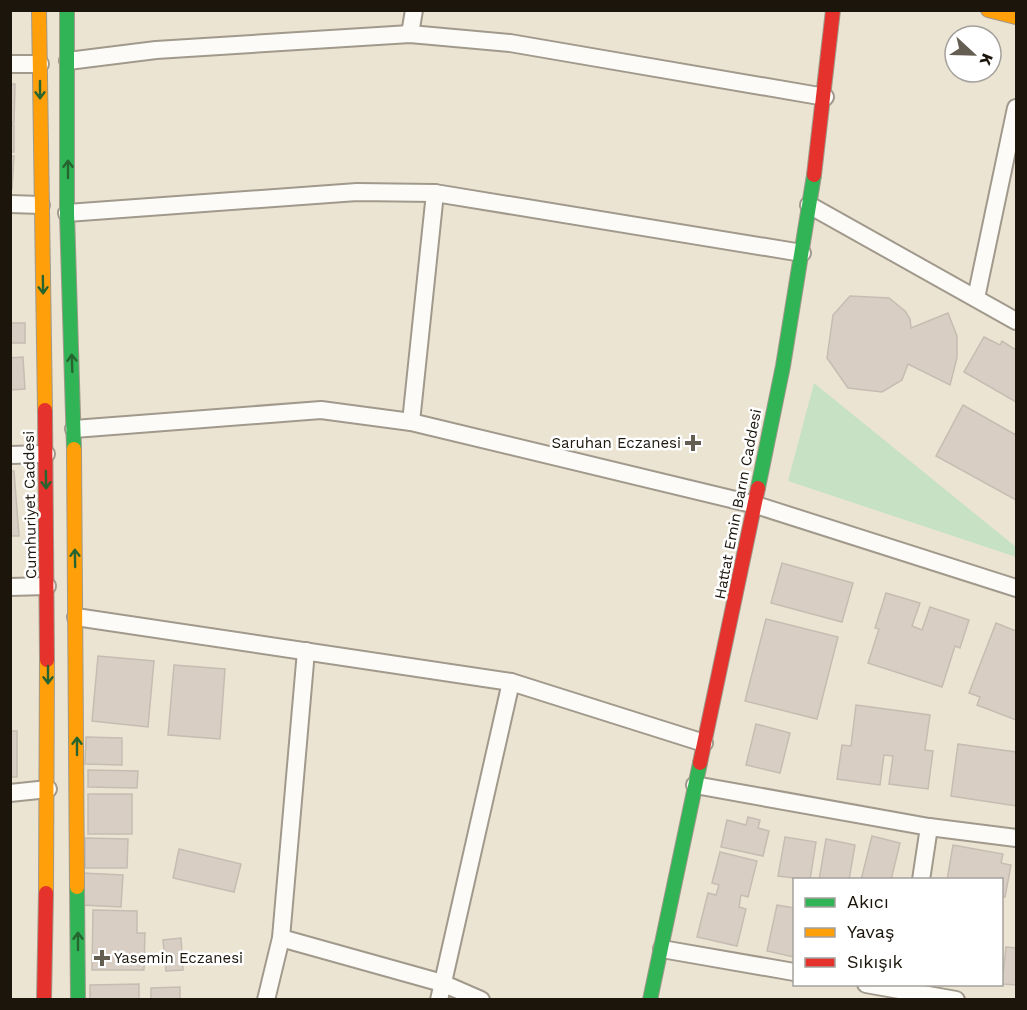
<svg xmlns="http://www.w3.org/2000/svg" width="1027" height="1010" font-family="'Work Sans',sans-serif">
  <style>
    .green { fill: #c7e1c5 }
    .building { fill: #d8cec4; stroke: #c6bcb2; stroke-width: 1.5 }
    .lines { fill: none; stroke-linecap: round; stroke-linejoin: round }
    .street-casing { stroke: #a0998c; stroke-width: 20 }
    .fast-casing { stroke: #a0998c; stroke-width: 16 }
    .slow-casing { stroke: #a0998c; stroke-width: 16 }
    .jam-casing { stroke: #a0998c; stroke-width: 16 }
    .street { stroke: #fcfbf8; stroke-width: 16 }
    .fast { stroke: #30b455; stroke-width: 14 }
    .slow { stroke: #ff9f0a; stroke-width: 14 }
    .jam { stroke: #e5322d; stroke-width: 14 }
    .oneway { stroke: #266430 }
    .poi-dot { fill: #645d51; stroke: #fff; stroke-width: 2 }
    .labels { text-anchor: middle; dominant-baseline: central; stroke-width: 5; stroke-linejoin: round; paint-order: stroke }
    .poi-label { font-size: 15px; fill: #1b150b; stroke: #fff; text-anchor: end }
    .street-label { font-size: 15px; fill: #1b150b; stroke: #fff }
  </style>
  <rect width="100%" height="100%" fill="#ece4d2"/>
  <!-- green -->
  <polygon class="green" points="814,383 1016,547 1016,557 788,481"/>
  <!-- building -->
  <g class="building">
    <polygon points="10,84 15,84 14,123 10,123"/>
    <rect x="10" y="125" width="4" height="27"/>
    <polygon points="10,156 14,156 12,189 10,189"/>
    <polygon points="850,296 889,298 905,311 910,319 911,328 948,313 957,336 957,358 950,385 908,364 902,380 882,392 848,388 827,358 833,315"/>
    <rect x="10" y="323" width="15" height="20"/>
    <polygon points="984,337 1000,345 1002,341 1016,350 1016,402 964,372"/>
    <polygon points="23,357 25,389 10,390 10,358"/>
    <polygon points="963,405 1016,435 1016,500 936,456"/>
    <polygon points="10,471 14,471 19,536 10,536"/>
    <polygon points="782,563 853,583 842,622 771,603"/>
    <polygon points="886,593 920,603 912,626 922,630 930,607 969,620 960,648 955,646 942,687 868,663 879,629 875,628"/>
    <polygon points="766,619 838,637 817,719 745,701"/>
    <polygon points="996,623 1016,631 1016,720 977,705 980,697 969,693"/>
    <polygon points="98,656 154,661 148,727 92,721"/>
    <polygon points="174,665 225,669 220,739 168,735"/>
    <polygon points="856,705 930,715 925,750 933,751 928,789 889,784 893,756 884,755 880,785 837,779 842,745 851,746"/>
    <polygon points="756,724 790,733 780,773 746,765"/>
    <rect x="10" y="731" width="7" height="46"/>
    <polygon points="86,737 122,738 122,765 85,764"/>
    <polygon points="958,744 1016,752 1016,806 951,796"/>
    <polygon points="88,770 138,771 137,788 88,787"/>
    <rect x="88" y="794" width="44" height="40"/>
    <polygon points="748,817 760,820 758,828 769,831 763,856 721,847 727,820 746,825"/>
    <polygon points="872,836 900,843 891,880 861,880"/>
    <polygon points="785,837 816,842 810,880 778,876"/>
    <polygon points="85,838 128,839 127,868 85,868"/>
    <polygon points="826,839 855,845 849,880 819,880"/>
    <polygon points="953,845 1003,854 1001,863 1011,865 1005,897 1002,897 1002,880 947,880"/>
    <polygon points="179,849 241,864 234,892 173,878"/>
    <polygon points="720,852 757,861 748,897 741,895 739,907 746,909 737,946 697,937 708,893 716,895 719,885 712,883"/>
    <polygon points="82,873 123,875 121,907 81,905"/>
    <polygon points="777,905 794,908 794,957 767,951"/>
    <polygon points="93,910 137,911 137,933 145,933 144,970 92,970"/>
    <polygon points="181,938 183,970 166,971 163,940"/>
    <polygon points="1006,947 1016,948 1016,985 1002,984"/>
    <polygon points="139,984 139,1000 90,1000 90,985"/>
    <polygon points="180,987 180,1000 151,1000 151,988"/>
  </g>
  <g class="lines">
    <defs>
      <g id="street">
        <polyline points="410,34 414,10"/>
        <polyline points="68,61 156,50 410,34 510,43 825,97"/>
        <polyline points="10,64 40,64"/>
        <polyline points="10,204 41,205"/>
        <polyline points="809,205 1016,321"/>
        <polyline points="67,213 357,192 435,193 802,253"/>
        <polyline points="976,298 1016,108"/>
        <polyline points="411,422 435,193"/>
        <polyline points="74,429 321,410 411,422 756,505 1016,588"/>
        <polyline points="10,455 46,454"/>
        <polyline points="10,587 47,586"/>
        <polyline points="76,617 511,682 704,743"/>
        <polyline points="306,651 281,938 442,983 481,1000"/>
        <polyline points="695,785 929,827 1016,838"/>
        <polyline points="10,793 48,789"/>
        <polyline points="921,880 929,827"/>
        <polyline points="662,949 794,972"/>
        <polyline points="866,984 956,1000"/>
        <polyline points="266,1000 281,938"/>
        <polyline points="439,1000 511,682"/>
      </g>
      <g id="fast">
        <polyline points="67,10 67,213 74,449"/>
        <polyline points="758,488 783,366 814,175"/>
        <polyline points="77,887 78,1000"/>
        <polyline points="650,1000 700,763"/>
      </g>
      <g id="slow">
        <polyline points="39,10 45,410"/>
        <polyline points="988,10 1016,17"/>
        <polyline points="74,449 77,887"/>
        <polyline points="46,893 47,660"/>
      </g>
      <g id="jam">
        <polyline points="814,175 833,10"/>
        <polyline points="45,410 47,660"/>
        <polyline points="700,763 758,488"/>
        <polyline points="44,1000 46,893"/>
      </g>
    </defs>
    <!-- street casing -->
    <use href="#street" class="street-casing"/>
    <!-- fast casing -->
    <use href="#fast" class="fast-casing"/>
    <!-- slow casing -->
    <use href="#slow" class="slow-casing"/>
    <!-- jam casing -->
    <use href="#jam" class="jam-casing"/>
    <!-- street -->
    <use href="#street" class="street"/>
    <!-- fast -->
    <use href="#fast" class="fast"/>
    <!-- slow -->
    <use href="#slow" class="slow"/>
    <!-- jam -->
    <use href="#jam" class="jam"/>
  </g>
  <!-- one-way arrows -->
  <defs><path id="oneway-shaft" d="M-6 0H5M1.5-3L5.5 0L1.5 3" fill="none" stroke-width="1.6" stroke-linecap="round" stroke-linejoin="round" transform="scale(1.5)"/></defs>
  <g class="oneway">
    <use href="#oneway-shaft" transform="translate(40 90) rotate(90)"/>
    <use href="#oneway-shaft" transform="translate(68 169) rotate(-90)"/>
    <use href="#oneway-shaft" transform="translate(43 285) rotate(89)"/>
    <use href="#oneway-shaft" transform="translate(72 363) rotate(-92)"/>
    <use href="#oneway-shaft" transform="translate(46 480) rotate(89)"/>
    <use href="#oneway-shaft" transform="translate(75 558) rotate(-91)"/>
    <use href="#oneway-shaft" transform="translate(48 675) rotate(90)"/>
    <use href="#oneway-shaft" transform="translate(77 746) rotate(-90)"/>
    <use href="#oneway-shaft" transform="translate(78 941) rotate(-90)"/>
  </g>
  <!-- markers -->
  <g class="poi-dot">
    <path d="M690 434h6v6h6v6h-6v6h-6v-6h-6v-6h6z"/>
    <path d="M99 949h6v6h6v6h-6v6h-6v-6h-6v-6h6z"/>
  </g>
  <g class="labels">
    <!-- poi labels -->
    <g class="poi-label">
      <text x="681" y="443">Saruhan Eczanesi</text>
      <text x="114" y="958" text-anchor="start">Yasemin Eczanesi</text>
    </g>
    <!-- street labels -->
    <g class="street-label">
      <text transform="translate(738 504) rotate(-79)">Hattat Emin Barın Caddesi</text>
      <text transform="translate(30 505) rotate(-91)">Cumhuriyet Caddesi</text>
    </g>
  </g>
  <!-- border -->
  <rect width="1027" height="1010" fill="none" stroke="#1b150b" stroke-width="24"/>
  <!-- legend -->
  <rect x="793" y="878" width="210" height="108" fill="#ffffff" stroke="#a4a19d" stroke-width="1.5"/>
  <rect x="805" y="898" width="30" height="9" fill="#30b455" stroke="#a4a19d" stroke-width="1.5"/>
  <text x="847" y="908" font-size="18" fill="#1b150b">Akıcı</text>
  <rect x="805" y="928" width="30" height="9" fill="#ff9f0a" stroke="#a4a19d" stroke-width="1.5"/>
  <text x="847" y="938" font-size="18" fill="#1b150b">Yavaş</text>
  <rect x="805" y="958" width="30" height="9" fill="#e5322d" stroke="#a4a19d" stroke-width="1.5"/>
  <text x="847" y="968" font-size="18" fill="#1b150b">Sıkışık</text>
  <!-- north arrow -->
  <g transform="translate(973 54) rotate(112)"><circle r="28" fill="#ffffff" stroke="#a4a19d" stroke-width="1.5"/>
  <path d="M0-4.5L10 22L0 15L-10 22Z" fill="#645d51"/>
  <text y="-9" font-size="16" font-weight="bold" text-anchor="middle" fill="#1b150b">K</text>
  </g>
</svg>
